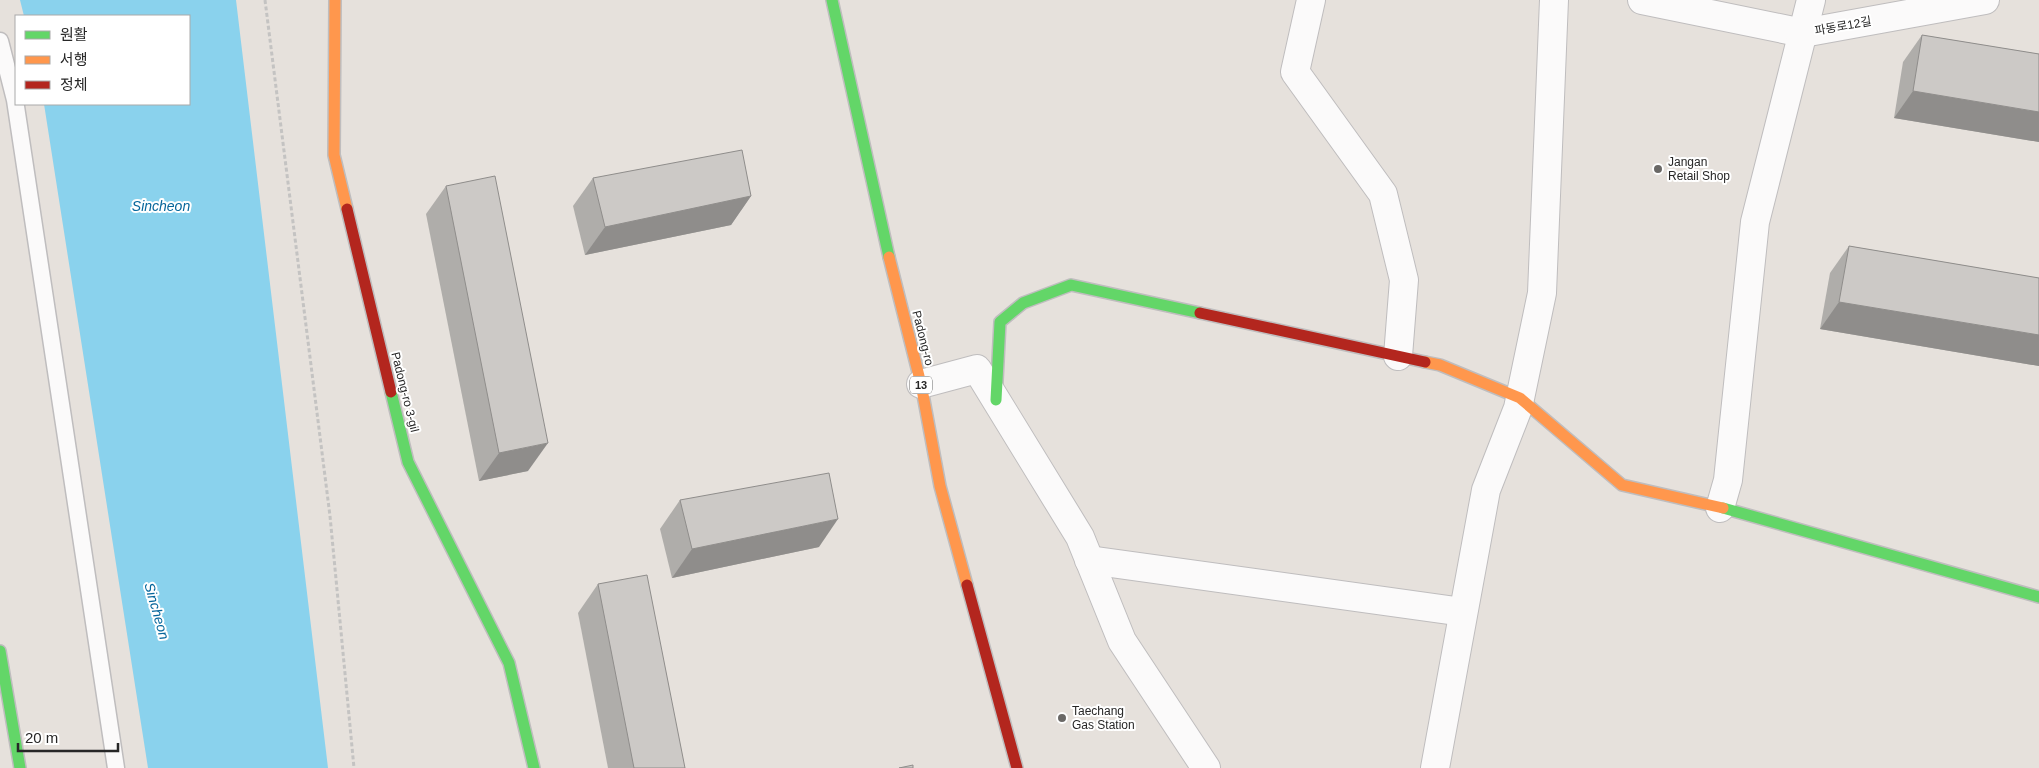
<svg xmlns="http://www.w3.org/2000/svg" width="2039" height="768" font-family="Arial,'Noto Sans KR',sans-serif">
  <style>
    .water { fill: #8ad2ed }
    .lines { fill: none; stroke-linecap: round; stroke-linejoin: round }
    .lane-casing { stroke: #bfbdbe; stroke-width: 19 }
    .street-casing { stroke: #bfbdbe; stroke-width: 30 }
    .fast-casing { stroke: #bfbdbe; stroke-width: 14 }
    .slow-casing { stroke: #bfbdbe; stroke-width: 14 }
    .jam-casing { stroke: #bfbdbe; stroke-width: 14 }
    .path { stroke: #c4c3c2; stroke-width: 3; stroke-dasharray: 4 2.5; stroke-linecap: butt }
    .lane { stroke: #fbfafa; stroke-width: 16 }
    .street { stroke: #fbfafa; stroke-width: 28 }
    .fast { stroke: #63d668; stroke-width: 11 }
    .slow { stroke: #ff974d; stroke-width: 11 }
    .jam { stroke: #b3261e; stroke-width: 11 }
    .wall { fill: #afadaa }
    .shaded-wall { fill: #8f8d8b }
    .building { fill: #ccc9c6; stroke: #8f8d8b }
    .poi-dot { fill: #6a6866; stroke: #fff; stroke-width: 2 }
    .labels { text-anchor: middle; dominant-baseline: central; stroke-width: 4; stroke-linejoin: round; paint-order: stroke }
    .shield { fill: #fff; stroke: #686868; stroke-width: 1 }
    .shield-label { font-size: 11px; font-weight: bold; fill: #272727 }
    .street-label { font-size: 12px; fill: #272727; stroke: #fff }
    .poi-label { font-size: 12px; fill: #272727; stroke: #fff; text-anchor: start }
    .water-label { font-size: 14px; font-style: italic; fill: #06669b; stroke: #fff }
  </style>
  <rect width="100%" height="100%" fill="#e6e1dc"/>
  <!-- water -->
  <polygon class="water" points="20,0 236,0 328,768 148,768 44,104 189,104 189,16 24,16"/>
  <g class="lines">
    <defs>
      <polyline id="lane" points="0,41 15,100 116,768"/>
      <g id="street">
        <polyline points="1311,0 1295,72 1383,194 1404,280 1398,356"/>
        <polyline points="1642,0 1803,33 1985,0"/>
        <polyline points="921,384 977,369 1080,537 1122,641 1206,768"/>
        <polyline points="1720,508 1728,480 1755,222 1811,0"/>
        <polyline points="1089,560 1463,612"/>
        <polyline points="1435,768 1486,490 1518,408 1542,293 1554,0"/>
      </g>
      <g id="fast">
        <polyline points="832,0 889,257"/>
        <polyline points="391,392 408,462 509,663 534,768"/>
        <polyline points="996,400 1000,322 1023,303 1071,285 1200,313"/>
        <polyline points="1723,508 2039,597"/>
        <polyline points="0,651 20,768"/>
      </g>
      <g id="slow">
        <polyline points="335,0 334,155 347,209"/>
        <polyline points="889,257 921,384 940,486 967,585"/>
        <polyline points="1425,362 1440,365 1520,398 1622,485 1723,508"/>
      </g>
      <g id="jam">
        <polyline points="347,209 391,392"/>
        <polyline points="1200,313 1425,362"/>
        <polyline points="967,585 1017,768"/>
      </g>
    </defs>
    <!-- lane casing -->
    <use href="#lane" class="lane-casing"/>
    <!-- street casing -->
    <use href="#street" class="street-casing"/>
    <!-- fast casing -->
    <use href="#fast" class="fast-casing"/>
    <!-- slow casing -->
    <use href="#slow" class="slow-casing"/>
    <!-- jam casing -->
    <use href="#jam" class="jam-casing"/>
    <!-- path -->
    <polyline class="path" points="265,0 330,516 354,768"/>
    <!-- lane -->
    <use href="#lane" class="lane"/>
    <!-- street -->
    <use href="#street" class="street"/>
    <!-- fast -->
    <use href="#fast" class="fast"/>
    <!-- slow -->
    <use href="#slow" class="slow"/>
    <!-- jam -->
    <use href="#jam" class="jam"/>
  </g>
  <!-- wall -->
  <g class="wall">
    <polygon points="1922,35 2039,54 2039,142 1894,118 1903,62"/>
    <polygon points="593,178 751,196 731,225 585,255 573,206"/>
    <polygon points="446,186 528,471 479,481 426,214"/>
    <polygon points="1849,246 2039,278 2039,366 1820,329 1830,273"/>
    <polygon points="680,500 819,547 672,578 660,529"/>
    <polygon points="598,584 685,768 608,768 578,613"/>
  </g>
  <!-- shaded-wall -->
  <g class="shaded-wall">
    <polygon points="1913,91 2039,112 2039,142 1894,118"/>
    <polygon points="751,196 731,225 585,255 605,227"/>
    <polygon points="1839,302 2039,335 2039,366 1820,329"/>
    <polygon points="548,443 528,471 479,481 499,453"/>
    <polygon points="838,519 819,547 672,578 692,549"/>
  </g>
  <!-- building -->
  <g class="building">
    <polygon points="1922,35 2039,54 2039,112 1913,91"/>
    <polygon points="742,150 751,196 605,227 593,178"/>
    <polygon points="495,176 548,443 499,453 446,186"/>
    <polygon points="1849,246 2039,278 2039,335 1839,302"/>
    <polygon points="829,473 838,519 692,549 680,500"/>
    <polygon points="647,575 685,768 634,768 598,584"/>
    <polygon points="913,765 913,768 899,768"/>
  </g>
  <!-- markers -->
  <g class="poi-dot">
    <circle cx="1658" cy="169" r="5"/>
    <circle cx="1062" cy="718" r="5"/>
  </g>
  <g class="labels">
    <!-- shield labels -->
    <rect class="shield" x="910" y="376.5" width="22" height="17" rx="4"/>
    <g class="shield-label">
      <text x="921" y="385">13</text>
    </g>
    <!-- street labels -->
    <g class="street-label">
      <text transform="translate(1843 26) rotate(-10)">파동로12길</text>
      <text transform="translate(923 338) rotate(76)">Padong-ro</text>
      <text transform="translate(405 392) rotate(76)">Padong-ro 3-gil</text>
    </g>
    <!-- poi labels -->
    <g class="poi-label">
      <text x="1668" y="162">Jangan<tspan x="1668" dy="14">Retail Shop</tspan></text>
      <text x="1072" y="711">Taechang<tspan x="1072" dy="14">Gas Station</tspan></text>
    </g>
    <!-- water labels -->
    <g class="water-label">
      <text x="161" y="206">Sincheon</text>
      <text transform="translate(157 611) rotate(74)">Sincheon</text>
    </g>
  </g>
  <!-- legend -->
  <rect x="15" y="15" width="175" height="90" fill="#ffffff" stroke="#a9a9a9"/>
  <rect x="25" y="31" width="25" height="8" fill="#63d668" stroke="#a9a9a9"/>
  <text x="60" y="40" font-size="15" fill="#272727">원활</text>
  <rect x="25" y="56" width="25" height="8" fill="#ff974d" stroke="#a9a9a9"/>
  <text x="60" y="65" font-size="15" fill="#272727">서행</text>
  <rect x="25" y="81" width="25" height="8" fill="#b3261e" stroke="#a9a9a9"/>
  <text x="60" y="90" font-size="15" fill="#272727">정체</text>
  <!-- scale -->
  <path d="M18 743v8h100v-8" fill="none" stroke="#272727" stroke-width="2.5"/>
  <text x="25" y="743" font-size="15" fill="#272727" stroke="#ffffff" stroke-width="4" paint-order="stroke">20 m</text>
</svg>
